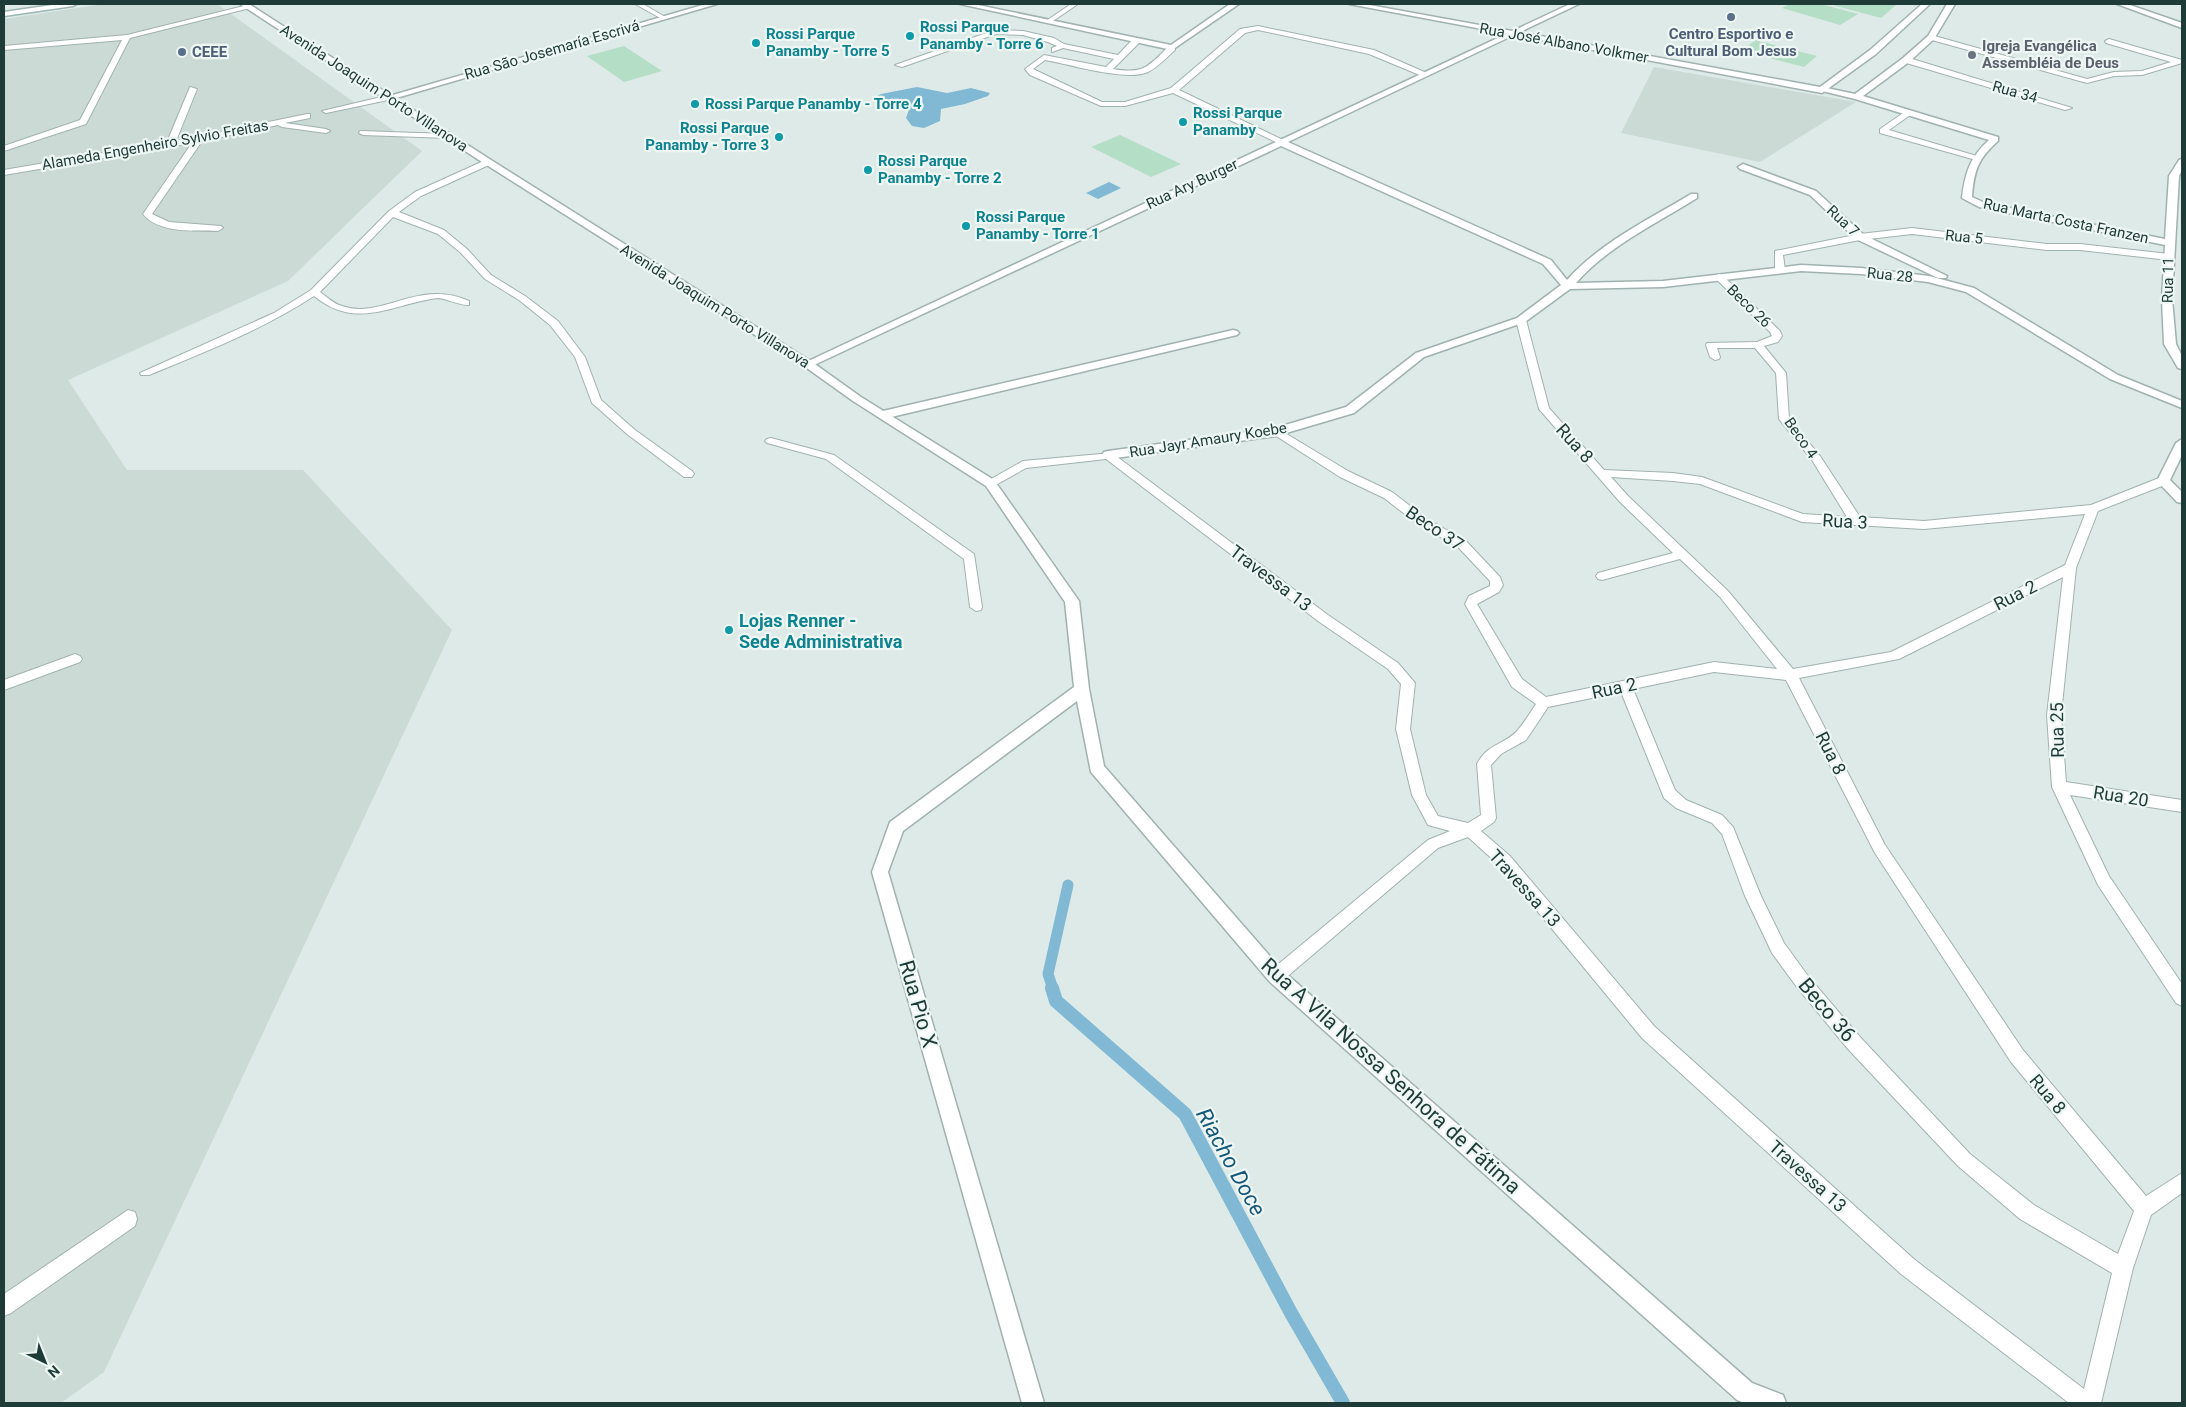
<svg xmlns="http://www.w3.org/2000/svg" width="2186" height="1407" font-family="Roboto,sans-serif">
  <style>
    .built { fill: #ccdad6 }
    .green { fill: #b4dec6 }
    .water { fill: #81b9d4 }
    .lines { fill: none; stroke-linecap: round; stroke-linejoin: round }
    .stream-far1 { stroke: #81b9d4; stroke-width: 11 }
    .stream { stroke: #81b9d4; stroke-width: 14 }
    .service-casing { stroke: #a0b2af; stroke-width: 2 }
    .minor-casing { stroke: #a0b2af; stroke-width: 3 }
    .tertiary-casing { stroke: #a0b2af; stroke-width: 3 }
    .secondary-casing { stroke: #9cb7b2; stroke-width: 3 }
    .service { fill: #fff; fill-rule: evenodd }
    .minor { fill: #fff; fill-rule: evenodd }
    .tertiary { fill: #fff; fill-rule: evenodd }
    .secondary { fill: #fff; fill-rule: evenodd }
    .service-dot { fill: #5c6f8a; stroke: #eef7f4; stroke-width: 2 }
    .culture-dot { fill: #0f9aa8; stroke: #eef7f4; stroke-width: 2 }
    .worship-dot { fill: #6b7280; stroke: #eef7f4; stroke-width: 2 }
    .labels { text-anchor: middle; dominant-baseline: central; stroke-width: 4.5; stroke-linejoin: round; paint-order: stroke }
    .far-culture-label { font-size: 15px; font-weight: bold; fill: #0d838f; stroke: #eef7f4; text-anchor: start }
    .far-service-label { font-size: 15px; font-weight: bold; fill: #4e5e75; stroke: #eef7f4 }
    .far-street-label { font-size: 15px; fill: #1e3b38; stroke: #eef7f4 }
    .far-worship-label { font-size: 15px; font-weight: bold; fill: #5b616d; stroke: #eef7f4; text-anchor: start }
    .street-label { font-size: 18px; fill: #1e3b38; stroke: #eef7f4 }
    .culture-label { font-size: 18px; font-weight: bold; fill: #0d838f; stroke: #eef7f4; text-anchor: start }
    .near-street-label { font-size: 21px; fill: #1e3b38; stroke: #eef7f4 }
    .near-water-label { font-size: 22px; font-style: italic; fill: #15587a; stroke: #eef7f4 }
  </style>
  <rect width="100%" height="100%" fill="#ddeae7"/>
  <!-- built -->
  <g class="built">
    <polygon points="104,4 217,4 422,151 288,281 68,380 127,470 303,470 452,630 104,1372 61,1403 4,1403 4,19"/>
    <polygon points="1654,67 1856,102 1760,162 1621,133"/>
  </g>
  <!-- green -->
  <g class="green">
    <polygon points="1790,4 1821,4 1858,14 1840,25 1782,8"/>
    <polygon points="1829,4 1897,4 1881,18"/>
    <polygon points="1755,40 1817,56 1804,67 1742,51"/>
    <polygon points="624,46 662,71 624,82 587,56"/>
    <polygon points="1120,135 1181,164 1151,177 1091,147"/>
  </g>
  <!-- water -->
  <g class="water">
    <polygon points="917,87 947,93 971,88 990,93 988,96 965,104 941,109 940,121 924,128 912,126 906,118 910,107 899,104 877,103 875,97 881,94"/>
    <polygon points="1109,182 1121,188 1098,199 1086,193"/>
  </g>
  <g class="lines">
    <!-- stream-far1 -->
    <polyline class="stream-far1" points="1053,989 1048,974 1068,885"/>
    <!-- stream -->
    <polyline class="stream" points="1052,988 1056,1001 1185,1114 1291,1313 1343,1403"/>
    <defs>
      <g id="service">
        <polygon points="635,4 643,4 667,18 662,19"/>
        <polygon points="1071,4 1078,4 1050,23 1046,23 1046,21"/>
        <polygon points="248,5 250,6 250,8 130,38 86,124 4,151 4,146 80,120 122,40 4,50 4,46 127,35"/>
        <path d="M1258 26 1374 50 1429 74 1422 76 1369 54 1258 30 1245 33 1179 90 1283 140 1284 142 1280 144 1173 93 1125 106H1101L1030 75 1025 69 1044 55 1106 67 1114 59 1063 48 1052 52V48L1057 46 1048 42 1023 35 996 34 902 67 895 65 995 30 1023 31 1054 38 1064 44 1118 55 1133 39H1139V43L1113 69C1144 74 1148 67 1169 46H1175V50C1167 57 1158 67 1148 72 1127 82 1069 64 1045 60L1033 69 1102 102H1125L1171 88 1240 29Z"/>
        <polygon points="1931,35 2087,79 2114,72 2142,71 2171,62 2106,43 2105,41 2109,39 2182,60 2182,63 2142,75 2114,76 2087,83 1928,39 1927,37"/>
        <polygon points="1903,58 1909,58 2072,108 2065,110 1903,62"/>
        <path d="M190 87 197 89 176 141 307 114H310V118L285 123 326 129 330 131 326 133 282 127 278 125 202 141 152 214 169 222 221 226 223 228 218 231C195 230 159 234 143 214L192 143 4 175V170L167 142Z"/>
        <polygon points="390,95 394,97 393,99 326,113 322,111"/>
        <polygon points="1906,111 1913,113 1889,130 1980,157 1976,160 1880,133 1880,129"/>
        <polygon points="360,131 448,134 452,136 448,138 363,135 359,133"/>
        <path d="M488 159 492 162 491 164 421 196 399 212 444 230 467 249 491 275 525 296 558 321 585 357 601 400 635 430 692 471 694 474 692 477H684L627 434 592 403 575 357 550 325 519 300 485 279 461 253 438 234 393 217 320 292C327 297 334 304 342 306 382 320 418 278 469 301V305C461 306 448 299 438 298 391 304 357 331 314 296 262 330 205 352 149 375H141L140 373 274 313 311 290 389 211 415 192Z"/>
        <polygon points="1912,228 2047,244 2080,244 2169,254 2174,257 2169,260 2080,250 2047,250 1912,234 1860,240 1783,255 1785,270 1780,273 1775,270 1775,251 1860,234"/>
        <path d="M1719 274 1722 275 1780 331 1782 336 1778 342 1764 346 1786 373 1789 419 1820 456 1860 517 1924 521 2091 505 2159 478H2167L2169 481 2167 484 2098 511 2076 568 2061 715 2066 782 2182 800V812L2070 795 2109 876 2182 984V1006L2176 1003 2098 885 2052 787 2047 715 2063 577 1899 659 1799 678 1885 845 2023 1050 2146 1196 2182 1173V1193L2151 1215 2133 1268 2101 1403H2069L1901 1274 1642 1038 1500 866 1468 837 1438 848 1282 981 1276 983 1270 981 1268 976 1270 971 1428 840 1450 831 1428 825 1412 795 1396 729 1401 684 1388 669 1318 621 1106 459 1026 468 994 486 990 487 984 483 1023 461 1112 453 1328 615 1398 663 1415 683 1410 729 1426 795 1438 816 1468 823 1481 815 1477 764C1488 743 1504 745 1517 731 1524 723 1530 713 1536 704L1512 687 1465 604 1469 596 1490 586V581L1458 547 1419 525 1384 498 1340 477 1270 432 1272 430H1280L1348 471 1392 492 1427 519 1466 541 1500 577 1503 585 1499 592 1477 604 1522 679 1546 697 1714 662 1777 669 1720 597 1680 559 1602 580 1598 579 1596 576 1598 573 1673 553 1620 502 1539 409 1516 320 1521 317 1526 320 1549 408 1604 470 1673 473 1702 477 1803 514 1847 517 1812 460 1779 419 1776 373 1755 348H1717L1720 357 1719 359 1715 360 1710 357 1706 345 1707 343 1757 342 1772 336 1770 332 1716 279V275ZM1611 477 1673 481 1700 484 1802 522 1924 529 2085 514 2065 565 1891 652 1793 669 1728 591 1628 496ZM1714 672 1786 680 1875 853 2011 1062 2134 1211 2118 1254 2034 1205 1970 1154 1860 1037 1808 976 1784 943 1761 896 1733 827 1722 815 1686 800 1675 790 1633 689ZM1621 692 1664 798 1676 808 1712 823 1722 834 1745 896 1772 953 1796 986 1848 1049 1958 1166 2020 1219 2112 1273 2084 1389 1915 1260 1654 1026 1510 856 1481 831 1494 822 1496 818 1491 765 1501 754 1526 740 1548 707Z"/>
        <polygon points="771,438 834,455 974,554 982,607 981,610 976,611 970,607 964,559 826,459 767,443 765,441 767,439"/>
        <polygon points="75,654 80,656 82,659 80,662 4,690 4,680"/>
        <polygon points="128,1210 135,1212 137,1219 135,1226 11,1313 4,1316 4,1294"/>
      </g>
      <g id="minor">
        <polygon points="706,4 717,4 393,99 386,97"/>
        <polygon points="960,4 973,4 1171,45 1230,4 1239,4 1172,50"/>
        <path d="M1570 4H1579L1288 142 1551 260 1567 280C1601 242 1648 220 1691 194H1697V198C1656 224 1608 246 1576 283L1663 281 1801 265 1861 268 1929 276 1974 288 2118 375 2182 401V408L2110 379 1966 292 1928 282 1861 274 1801 271 1663 287 1570 289 1525 322 1424 357 1354 413 1276 436 1108 459 1104 458 1102 455 1104 452 1108 451 1275 428 1346 407 1416 353 1517 318 1561 285 1543 264 1281 146 812 366 808 367 802 364Z"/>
        <path d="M1947 4H1955L1934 39 1909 62 1863 96 1998 137V141C1978 159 1974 170 1972 197L1985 203 2165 239 2169 176 2179 160 2182 159V170L2179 176 2172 299 2176 344 2182 356V369L2178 368 2164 344 2162 299 2165 245 1979 207 1962 198C1965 173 1970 157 1989 140L1855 99 1818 90 1822 87 1855 94 1903 58 1928 36Z"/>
        <polygon points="2117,4 2127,4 2182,23 2182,28"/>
        <polygon points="1743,164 1816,191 1864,235 1947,276 1946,278 1938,278 1856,239 1810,195 1740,169 1738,167"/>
        <polygon points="1233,330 1237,331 1239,333 1237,335 883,419 877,415 883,411"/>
        <polygon points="2182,439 2182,455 2170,480 2182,492 2182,503 2177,502 2157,481 2176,443"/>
      </g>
      <g id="tertiary">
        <polygon points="240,4 249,4 491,160 812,362 861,397 994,480 1079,601 1089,689 1104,766 1282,970 1752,1383 1783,1395 1786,1403 1745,1403 1737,1400 1270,982 1091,772 1077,701 903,831 888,872 1044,1403 1022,1403 872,872 890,822 1074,687 1065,602 986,486 853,401 804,366 485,164"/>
        <polygon points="1349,4 1364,4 1820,87 1870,50 1922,4 1930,4 1876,54 1822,93"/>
      </g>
      <polygon id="secondary" points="59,4 77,4 73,6 4,16 4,12"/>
    </defs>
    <!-- service casing -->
    <use href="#service" class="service-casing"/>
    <!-- minor casing -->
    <use href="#minor" class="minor-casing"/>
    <!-- tertiary casing -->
    <use href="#tertiary" class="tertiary-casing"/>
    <!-- secondary casing -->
    <use href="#secondary" class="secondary-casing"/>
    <!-- service -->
    <use href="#service" class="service"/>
    <!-- minor -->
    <use href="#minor" class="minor"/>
    <!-- tertiary -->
    <use href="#tertiary" class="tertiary"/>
    <!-- secondary -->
    <use href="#secondary" class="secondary"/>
  </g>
  <!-- markers -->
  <g class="service-dot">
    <circle cx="1731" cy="17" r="5"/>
    <circle cx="182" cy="52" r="5"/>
  </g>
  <g class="culture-dot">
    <circle cx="910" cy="36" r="5"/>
    <circle cx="756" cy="43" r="5"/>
    <circle cx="695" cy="104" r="5"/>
    <circle cx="1183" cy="122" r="5"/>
    <circle cx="779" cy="137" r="5"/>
    <circle cx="868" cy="170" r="5"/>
    <circle cx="966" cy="226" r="5"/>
    <circle cx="729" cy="630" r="5"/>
  </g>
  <circle class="worship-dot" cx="1972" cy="55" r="5"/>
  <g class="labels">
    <!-- far-culture labels -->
    <g class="far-culture-label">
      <text x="920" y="27">Rossi Parque<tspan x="920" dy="17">Panamby - Torre 6</tspan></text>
      <text x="766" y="34">Rossi Parque<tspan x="766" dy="17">Panamby - Torre 5</tspan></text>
      <text x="705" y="104">Rossi Parque Panamby - Torre 4</text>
      <text x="1193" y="113">Rossi Parque<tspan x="1193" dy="17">Panamby</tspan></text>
      <text x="769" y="128" text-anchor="end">Rossi Parque<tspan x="769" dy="17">Panamby - Torre 3</tspan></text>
      <text x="878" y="161">Rossi Parque<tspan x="878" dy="17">Panamby - Torre 2</tspan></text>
      <text x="976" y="217">Rossi Parque<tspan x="976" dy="17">Panamby - Torre 1</tspan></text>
    </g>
    <!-- far-service labels -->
    <g class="far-service-label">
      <text x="1731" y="34">Centro Esportivo e<tspan x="1731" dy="17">Cultural Bom Jesus</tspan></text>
      <text x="192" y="52" text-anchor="start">CEEE</text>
    </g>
    <!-- far-street labels -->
    <g class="far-street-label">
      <text transform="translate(1564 43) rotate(10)">Rua José Albano Volkmer</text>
      <text transform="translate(552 50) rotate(-16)">Rua São Josemaría Escrivá</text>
      <text transform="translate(374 88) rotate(33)">Avenida Joaquim Porto Villanova</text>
      <text transform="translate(2015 92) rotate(16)">Rua 34</text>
      <text transform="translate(155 145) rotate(-10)">Alameda Engenheiro Sylvio Freitas</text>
      <text transform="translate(1192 184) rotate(-25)">Rua Ary Burger</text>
      <text transform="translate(1843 221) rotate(43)">Rua 7</text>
      <text transform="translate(2066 221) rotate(12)">Rua Marta Costa Franzen</text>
      <text transform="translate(1964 237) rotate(6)">Rua 5</text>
      <text transform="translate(1890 275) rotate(6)">Rua 28</text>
      <text transform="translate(2168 280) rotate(-89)">Rua 11</text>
      <text transform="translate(715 306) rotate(32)">Avenida Joaquim Porto Villanova</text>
      <text transform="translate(1749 306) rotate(44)">Beco 26</text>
      <text transform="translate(1801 438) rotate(55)">Beco 4</text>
      <text transform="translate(1208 440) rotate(-9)">Rua Jayr Amaury Koebe</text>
    </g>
    <!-- far-worship labels -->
    <g class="far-worship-label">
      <text x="1982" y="46">Igreja Evangélica<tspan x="1982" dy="17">Assembléia de Deus</tspan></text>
    </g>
    <!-- street labels -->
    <g class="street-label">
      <text transform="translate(1575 443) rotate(48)">Rua 8</text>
      <text transform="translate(1845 521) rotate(3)">Rua 3</text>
      <text transform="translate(1435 528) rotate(34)">Beco 37</text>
      <text transform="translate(1271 578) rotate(37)">Travessa 13</text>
      <text transform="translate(2015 595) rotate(-27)">Rua 2</text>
      <text transform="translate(1614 688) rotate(-12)">Rua 2</text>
      <text transform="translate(2057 730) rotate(-91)">Rua 25</text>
      <text transform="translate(1831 753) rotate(63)">Rua 8</text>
      <text transform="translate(2121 796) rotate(9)">Rua 20</text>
      <text transform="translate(1525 888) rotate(48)">Travessa 13</text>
      <text transform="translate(2048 1094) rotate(50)">Rua 8</text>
      <text transform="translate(1808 1176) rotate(42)">Travessa 13</text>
    </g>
    <!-- culture labels -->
    <g class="culture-label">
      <text x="739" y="620">Lojas Renner -<tspan x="739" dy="21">Sede Administrativa</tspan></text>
    </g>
    <!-- near-street labels -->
    <g class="near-street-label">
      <text transform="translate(918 1004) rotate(74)">Rua Pio X</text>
      <text transform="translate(1827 1010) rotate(50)">Beco 36</text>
      <text transform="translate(1391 1076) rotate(42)">Rua A Vila Nossa Senhora de Fátima</text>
    </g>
    <!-- near-water labels -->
    <g class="near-water-label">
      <text transform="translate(1231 1162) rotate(61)">Riacho Doce</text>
    </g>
  </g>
  <!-- border -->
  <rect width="2186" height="1407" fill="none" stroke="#1e3b38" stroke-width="10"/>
  <!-- north arrow -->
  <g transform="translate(45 1362) rotate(137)" stroke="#eef7f4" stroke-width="4" paint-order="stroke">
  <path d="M0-4L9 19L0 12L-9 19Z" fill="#1e3b38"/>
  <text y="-8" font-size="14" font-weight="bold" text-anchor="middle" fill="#1e3b38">N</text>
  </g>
</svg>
